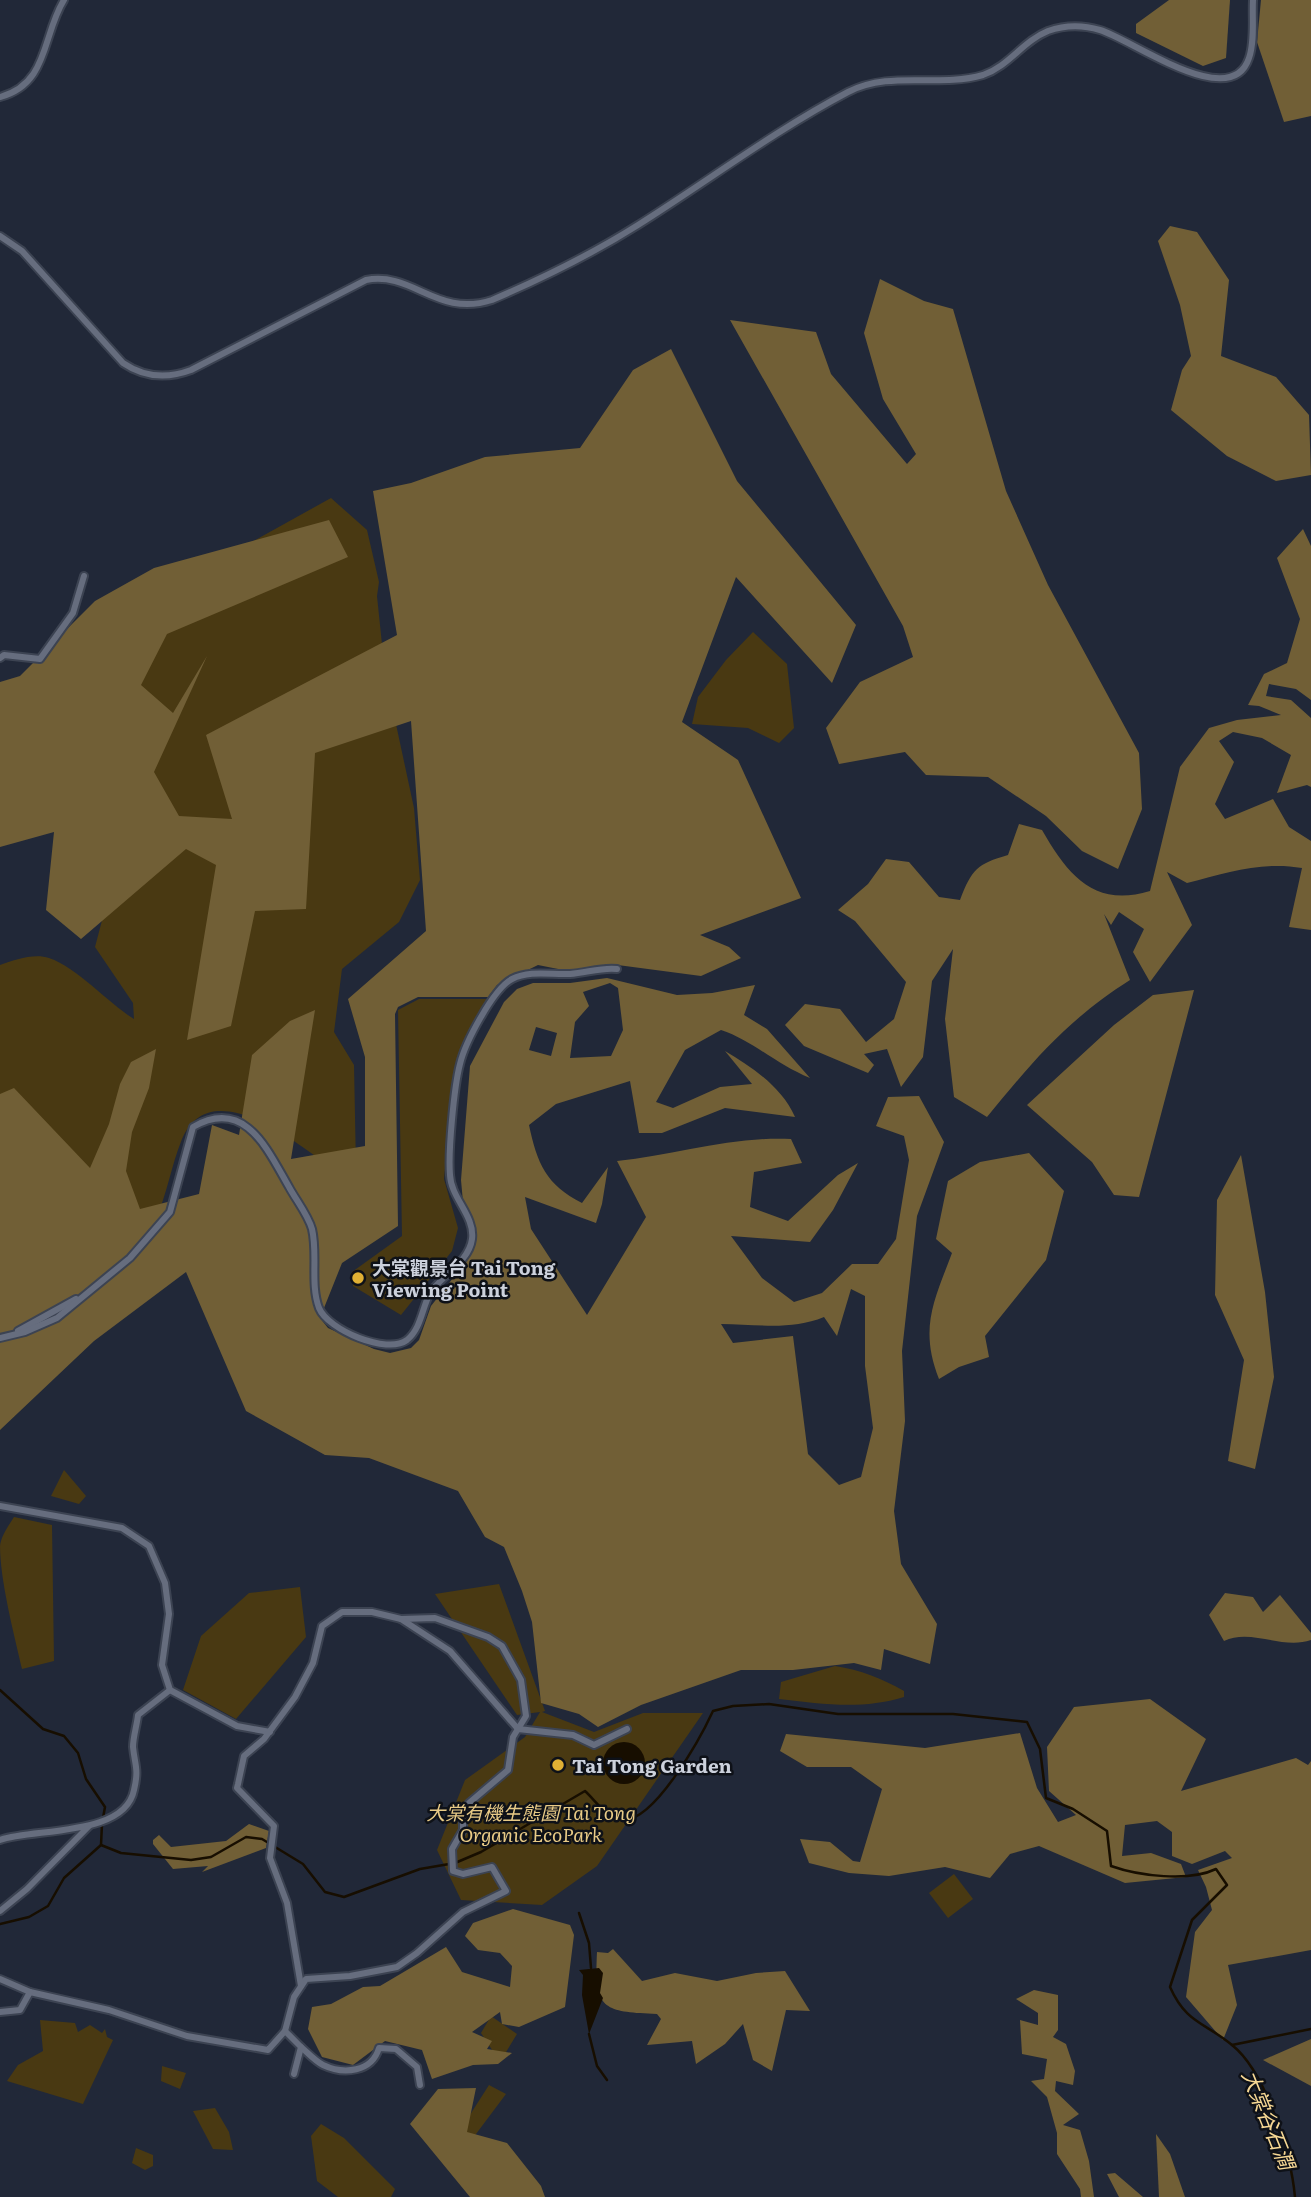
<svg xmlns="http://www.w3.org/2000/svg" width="1311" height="2197" font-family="Literata,'Noto Sans TC',serif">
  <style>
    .green { fill: #493912 }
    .forest { fill: #715f36; fill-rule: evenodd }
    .water { fill: #170e00 }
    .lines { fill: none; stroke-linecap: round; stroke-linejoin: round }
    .stream { stroke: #170e00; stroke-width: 2.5 }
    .street-casing { stroke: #3c4352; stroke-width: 10 }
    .street { stroke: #666d7e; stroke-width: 6 }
    .poi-dot { fill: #e0b034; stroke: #0e1118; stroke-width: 2.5 }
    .labels { text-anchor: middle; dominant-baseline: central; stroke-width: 5; stroke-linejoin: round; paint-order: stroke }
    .poi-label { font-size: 19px; font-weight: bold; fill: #ccd1dc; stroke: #0e1118; text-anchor: start }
    .park-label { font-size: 19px; font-style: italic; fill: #e8ca86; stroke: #0e1118 }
    .water-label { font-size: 21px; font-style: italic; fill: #f7d894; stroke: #0e1118 }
  </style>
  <rect width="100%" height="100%" fill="#212838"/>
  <!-- green -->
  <g class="green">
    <path d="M331 498 367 530 379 582 377 596 385 673 414 808 420 880 399 922 342 969 334 1032 354 1065 356 1167 342 1176C307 1151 212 1068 182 1139 171 1166 167 1195 155 1221L0 1172V965C14 960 34 953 49 958 78 968 108 1003 134 1019L133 1003 95 947 105 909 123 696 145 601Z"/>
    <polygon points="753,632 787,664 794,728 779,743 748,728 692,724 698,697 726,660"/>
    <polygon points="419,999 490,999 453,1083 444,1179 458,1228 452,1251 401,1315 353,1286 352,1272 402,1236 398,1010"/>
    <polygon points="64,1470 86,1496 79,1504 51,1496"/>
    <path d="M14 1517 52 1525 54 1661 22 1669C14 1634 0 1580 0 1546 1 1536 9 1525 14 1517Z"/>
    <polygon points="499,1584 545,1711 542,1712 594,1732 643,1713 703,1713 597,1866 542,1905 461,1900 437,1850 465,1780 525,1737 540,1712 517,1715 435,1594"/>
    <polygon points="300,1587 306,1637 236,1719 183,1690 201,1636 249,1593"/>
    <path d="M835 1666C861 1670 881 1678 904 1691V1697C862 1710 822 1704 779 1699L781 1682Z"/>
    <polygon points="954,1874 973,1899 948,1918 929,1893"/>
    <polygon points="491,2016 517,2034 500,2062 481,2033"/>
    <polygon points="40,2020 75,2023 78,2032 90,2025 102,2033 105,2029 107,2037 113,2040 83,2104 7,2081 18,2065 43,2051"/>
    <polygon points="162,2066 186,2073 180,2089 161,2081"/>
    <polygon points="489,2085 506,2094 470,2142 459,2132"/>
    <polygon points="215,2108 229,2132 233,2150 213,2149 193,2111"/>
    <polygon points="321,2124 344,2138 395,2189 391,2197 338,2197 317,2181 311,2136"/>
    <polygon points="136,2148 153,2155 153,2166 145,2170 132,2163"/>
  </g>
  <!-- forest -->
  <g class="forest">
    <polygon points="1169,0 1230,0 1226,58 1203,66 1136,33 1136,24"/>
    <polygon points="1261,0 1311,0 1311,116 1284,122 1257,42"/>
    <polygon points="1170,226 1197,232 1229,280 1221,356 1276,377 1309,415 1311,475 1276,481 1227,456 1171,410 1182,370 1191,356 1180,305 1158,241"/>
    <polygon points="880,279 924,301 953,309 1006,491 1048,585 1139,753 1142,809 1118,869 1082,851 1046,816 988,777 926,775 905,752 839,764 826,728 860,682 913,657 903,626 730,320 816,332 831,374 907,464 916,454 883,399 864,333"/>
    <path d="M671 349 737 481 856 625 832 683 736 577 682 722 738 760 801 898 700 935 729 947 741 958 701 976 610 964 568 971 538 965 497 985 488 997H418L398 1007 395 1014 398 1226 342 1263 320 1318 328 1328 374 1349 390 1353 411 1348 419 1340 431 1306 468 1259 476 1239 474 1221 463 1202 461 1180 470 1066 504 1002 517 989 533 983H570L607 978 677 995 712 993 755 985 744 1015 767 1029 810 1078C777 1065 752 1040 721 1030L685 1050 656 1102 673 1108 720 1087 752 1084 725 1051C752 1067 782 1087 795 1117L725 1108 662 1133H639L630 1081 556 1104 529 1125C537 1163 546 1185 582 1203L608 1167 602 1204 596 1223 525 1197 531 1229 587 1315 646 1217 617 1161C675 1155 732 1136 791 1139L802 1163 754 1172 750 1207 788 1221 838 1175 858 1163 833 1210 810 1242 731 1236 762 1278 794 1302 822 1293 852 1264H878L896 1239 909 1160 904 1136 876 1126 888 1097 919 1096 944 1142 917 1216 902 1351 905 1421 894 1511 901 1564 937 1624 930 1664 884 1649 881 1670 854 1663 793 1670H741L641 1705 598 1727 579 1714 541 1703 532 1622 522 1591 504 1547 485 1537 458 1491 369 1458 325 1455 246 1411 186 1272 94 1341 0 1430V1094L14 1088 90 1168 109 1124 120 1084 131 1062 156 1049 149 1088 132 1132 126 1171 140 1209 199 1194 212 1125 239 1135 252 1055 290 1021 315 1010 291 1159 365 1146V1057L348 999 426 931 411 721 315 753 306 909 255 911 231 1026 187 1040 216 865 186 849 81 939 46 910 54 832 0 847V682L20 676 95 601 154 568 329 520 348 557 167 634 141 685 173 713 207 656 154 772 179 816 232 819 206 735 397 635 373 491 411 483 485 457 580 448 633 370ZM610 983 618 988 623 1030 611 1056 570 1058 575 1022 589 1006 583 992ZM536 1027 557 1033 551 1056 529 1050ZM851 1289 865 1296V1366L873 1428 861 1477 839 1485 808 1454 793 1336 733 1343 721 1324C756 1324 790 1331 824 1317L837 1336Z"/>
    <path d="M1303 529 1311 546V700L1296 689 1269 684 1266 696 1291 700 1311 718V787L1307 785 1277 793 1291 755 1262 738 1233 732 1219 741 1234 762 1215 804 1225 819 1273 799 1289 827 1311 841V930L1289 927 1302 868C1262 861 1227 873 1187 883L1167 872 1192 925 1150 982 1133 952 1144 929 1119 912 1111 925 1104 914 1130 980C1067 1020 1033 1061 987 1117L954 1097 945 1019 953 949 932 981 923 1057 901 1087 887 1049 864 1054 874 1065 868 1073 804 1046 785 1025 805 1004 840 1009 866 1042 894 1019 906 982 855 921 838 910 868 884 886 859 909 862 939 897 960 900C972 869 977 864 1008 855L1019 824 1042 830C1068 875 1094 908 1150 891L1180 767 1209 728 1237 720 1281 715 1259 706 1248 705 1264 674 1287 663 1300 619 1277 558Z"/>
    <polygon points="1194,990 1139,1197 1114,1195 1092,1162 1027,1105 1114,1025 1153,995"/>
    <path d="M1029 1153 1064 1191 1046 1260 985 1336 989 1357 959 1367 939 1379C919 1328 934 1301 952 1253L936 1239 948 1181 980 1162Z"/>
    <polygon points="1241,1155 1265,1292 1274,1377 1255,1469 1228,1461 1244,1360 1215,1295 1217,1200"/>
    <path d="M1225 1593 1253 1597 1263 1612 1280 1595 1311 1633V1640C1282 1650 1251 1628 1224 1641L1209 1615Z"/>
    <polygon points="1150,1699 1206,1739 1181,1791 1296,1758 1308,1765 1311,1761 1311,1950 1228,1965 1237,2005 1223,2040 1186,1997 1195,1932 1212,1910 1206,1887 1198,1870 1232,1858 1225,1851 1192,1864 1172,1856 1172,1832 1157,1821 1125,1825 1122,1856 1151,1853 1181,1864 1186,1877 1125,1883 1039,1846 1010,1854 990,1878 945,1867 889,1876 849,1873 809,1863 800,1839 830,1842 853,1861 860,1862 882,1789 851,1767 807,1767 780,1751 786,1734 925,1748 1020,1733 1037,1788 1058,1822 1076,1815 1049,1791 1047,1747 1074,1707"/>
    <polygon points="249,1824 269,1831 266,1848 202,1872 208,1866 173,1869 153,1844 153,1840 159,1835 171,1847 226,1841"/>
    <polygon points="513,1909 570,1925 574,1935 565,2007 519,2027 502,2024 500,2012 472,2032 492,2041 487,2049 512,2053 498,2064 473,2065 432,2079 422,2050 385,2041 353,2065 322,2057 308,2029 312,2007 331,2004 363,1987 380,1986 446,1947 462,1972 510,1987 512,1966 500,1953 478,1950 465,1936 473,1923"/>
    <path d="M613 1949 642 1981 675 1973 717 1981 756 1973 785 1971 810 2011 786 2010 772 2071 753 2060 743 2024 725 2044 696 2064 692 2041 647 2045 661 2019 657 2014C602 2012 594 2009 597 1952L608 1953Z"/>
    <polygon points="1034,1990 1058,1995 1058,2030 1053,2037 1066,2044 1075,2071 1073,2085 1056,2081 1055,2091 1079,2114 1063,2125 1080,2130 1089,2161 1094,2197 1081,2197 1080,2189 1057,2154 1057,2133 1047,2097 1031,2081 1044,2079 1047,2059 1022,2054 1020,2020 1038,2025 1038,2013 1016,1999"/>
    <polygon points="1311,2039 1311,2086 1263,2060"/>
    <polygon points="476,2088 467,2132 507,2143 541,2186 545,2197 470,2197 410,2124 438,2089"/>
    <polygon points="1156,2134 1170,2154 1185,2197 1159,2197"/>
    <polygon points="1115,2173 1143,2197 1148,2197 1119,2197 1107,2174"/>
  </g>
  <!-- water -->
  <g class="water">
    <circle cx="624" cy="1763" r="21"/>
    <polygon points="599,1968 603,1973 600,1993 603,1998 589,2034 582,1995 583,1975 579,1970"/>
  </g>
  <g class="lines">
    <!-- stream -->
    <g class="stream">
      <polyline points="0,1690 43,1729 64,1736 78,1753 86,1779 105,1807 103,1818"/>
      <path d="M101 1845 121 1853 191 1860 211 1857 246 1837 262 1839 303 1864 325 1892 344 1897 420 1869 455 1863 481 1852 585 1791C596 1801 607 1819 623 1820 655 1821 701 1737 713 1711L733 1706 769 1704 838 1714H953L1027 1722 1040 1749 1046 1798 1073 1809 1107 1831 1111 1866C1139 1876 1189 1882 1216 1869L1227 1885 1192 1920 1170 1987C1186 2023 1204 2022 1232 2045 1266 2072 1291 2154 1295 2197"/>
      <polyline points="579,1913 589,1943 591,1968"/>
      <polyline points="0,1924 29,1917 48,1906 64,1878 101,1845 102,1824"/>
      <polyline points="589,2034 597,2066 607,2080"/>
      <polyline points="1232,2045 1311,2029"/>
    </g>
    <defs>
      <g id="street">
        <path d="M0 97C49 84 42 35 64 0"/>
        <path d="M0 236 22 251 123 363C145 378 167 379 191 370L366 280C413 271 437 318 492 300 541 279 592 254 638 225 708 181 774 131 848 92 891 70 938 88 983 75 1009 66 1023 41 1048 31 1065 25 1083 25 1100 30 1133 40 1231 113 1249 58 1255 41 1252 18 1253 0"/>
        <polyline points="0,658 4,655 40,659 73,613 84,576"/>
        <polyline points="18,1331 76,1299"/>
        <path d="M0 1338 25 1332 57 1318 130 1258 170 1212 193 1127C245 1097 267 1149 289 1187 296 1200 308 1215 312 1229 318 1254 310 1284 319 1308 328 1330 387 1355 407 1340 421 1329 422 1308 430 1293 442 1275 469 1262 472 1239 475 1216 451 1198 450 1175 448 1152 454 1087 460 1064 465 1043 493 989 512 979 530 970 551 975 570 974 586 973 602 967 617 969"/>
        <polyline points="0,1506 122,1528 149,1546 165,1583 169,1614 162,1665 170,1690 237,1726 270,1732"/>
        <path d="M0 1840C33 1828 125 1837 134 1790 139 1769 135 1766 133 1747 133 1737 137 1725 138 1715L170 1690"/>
        <polyline points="0,1911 27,1889 89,1826"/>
        <polyline points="0,1979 30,1992 109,2010 187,2036 268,2050 285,2031 294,1997 306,1979 350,1976 397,1967 417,1953 463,1912 506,1891 492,1867 463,1874 453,1871 452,1849 463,1830 463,1815 469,1803 508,1770 513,1737 526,1716 521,1680 502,1646 488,1637 435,1618 401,1619"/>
        <polyline points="301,1986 287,1903 270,1858 274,1826 237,1788 238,1784 244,1756 264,1739 295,1697 313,1663 322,1626 342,1612 372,1612 401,1619 450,1651 518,1729 573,1735 594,1745 627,1729"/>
        <polyline points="0,2012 20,2010 30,1992"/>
        <polyline points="285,2031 301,2047 294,2074"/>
        <path d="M301 2047C308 2053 315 2061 323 2065 344 2075 372 2072 379 2048L396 2049 417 2067 420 2085"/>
      </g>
    </defs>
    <!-- street casing -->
    <use href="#street" class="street-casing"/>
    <!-- street -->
    <use href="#street" class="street"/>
  </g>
  <!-- markers -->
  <g class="poi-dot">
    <circle cx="358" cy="1278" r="7"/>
    <circle cx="558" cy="1765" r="7"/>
  </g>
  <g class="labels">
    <!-- poi labels -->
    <g class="poi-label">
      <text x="372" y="1267">大棠觀景台 Tai Tong<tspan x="372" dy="22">Viewing Point</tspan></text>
      <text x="572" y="1765">Tai Tong Garden</text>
    </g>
    <!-- park labels -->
    <g class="park-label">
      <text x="531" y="1812">大棠有機生態園 Tai Tong<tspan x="531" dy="22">Organic EcoPark</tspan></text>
    </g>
    <!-- water labels -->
    <g class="water-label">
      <text transform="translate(1270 2119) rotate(68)">大棠谷石澗</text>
    </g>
  </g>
</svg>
